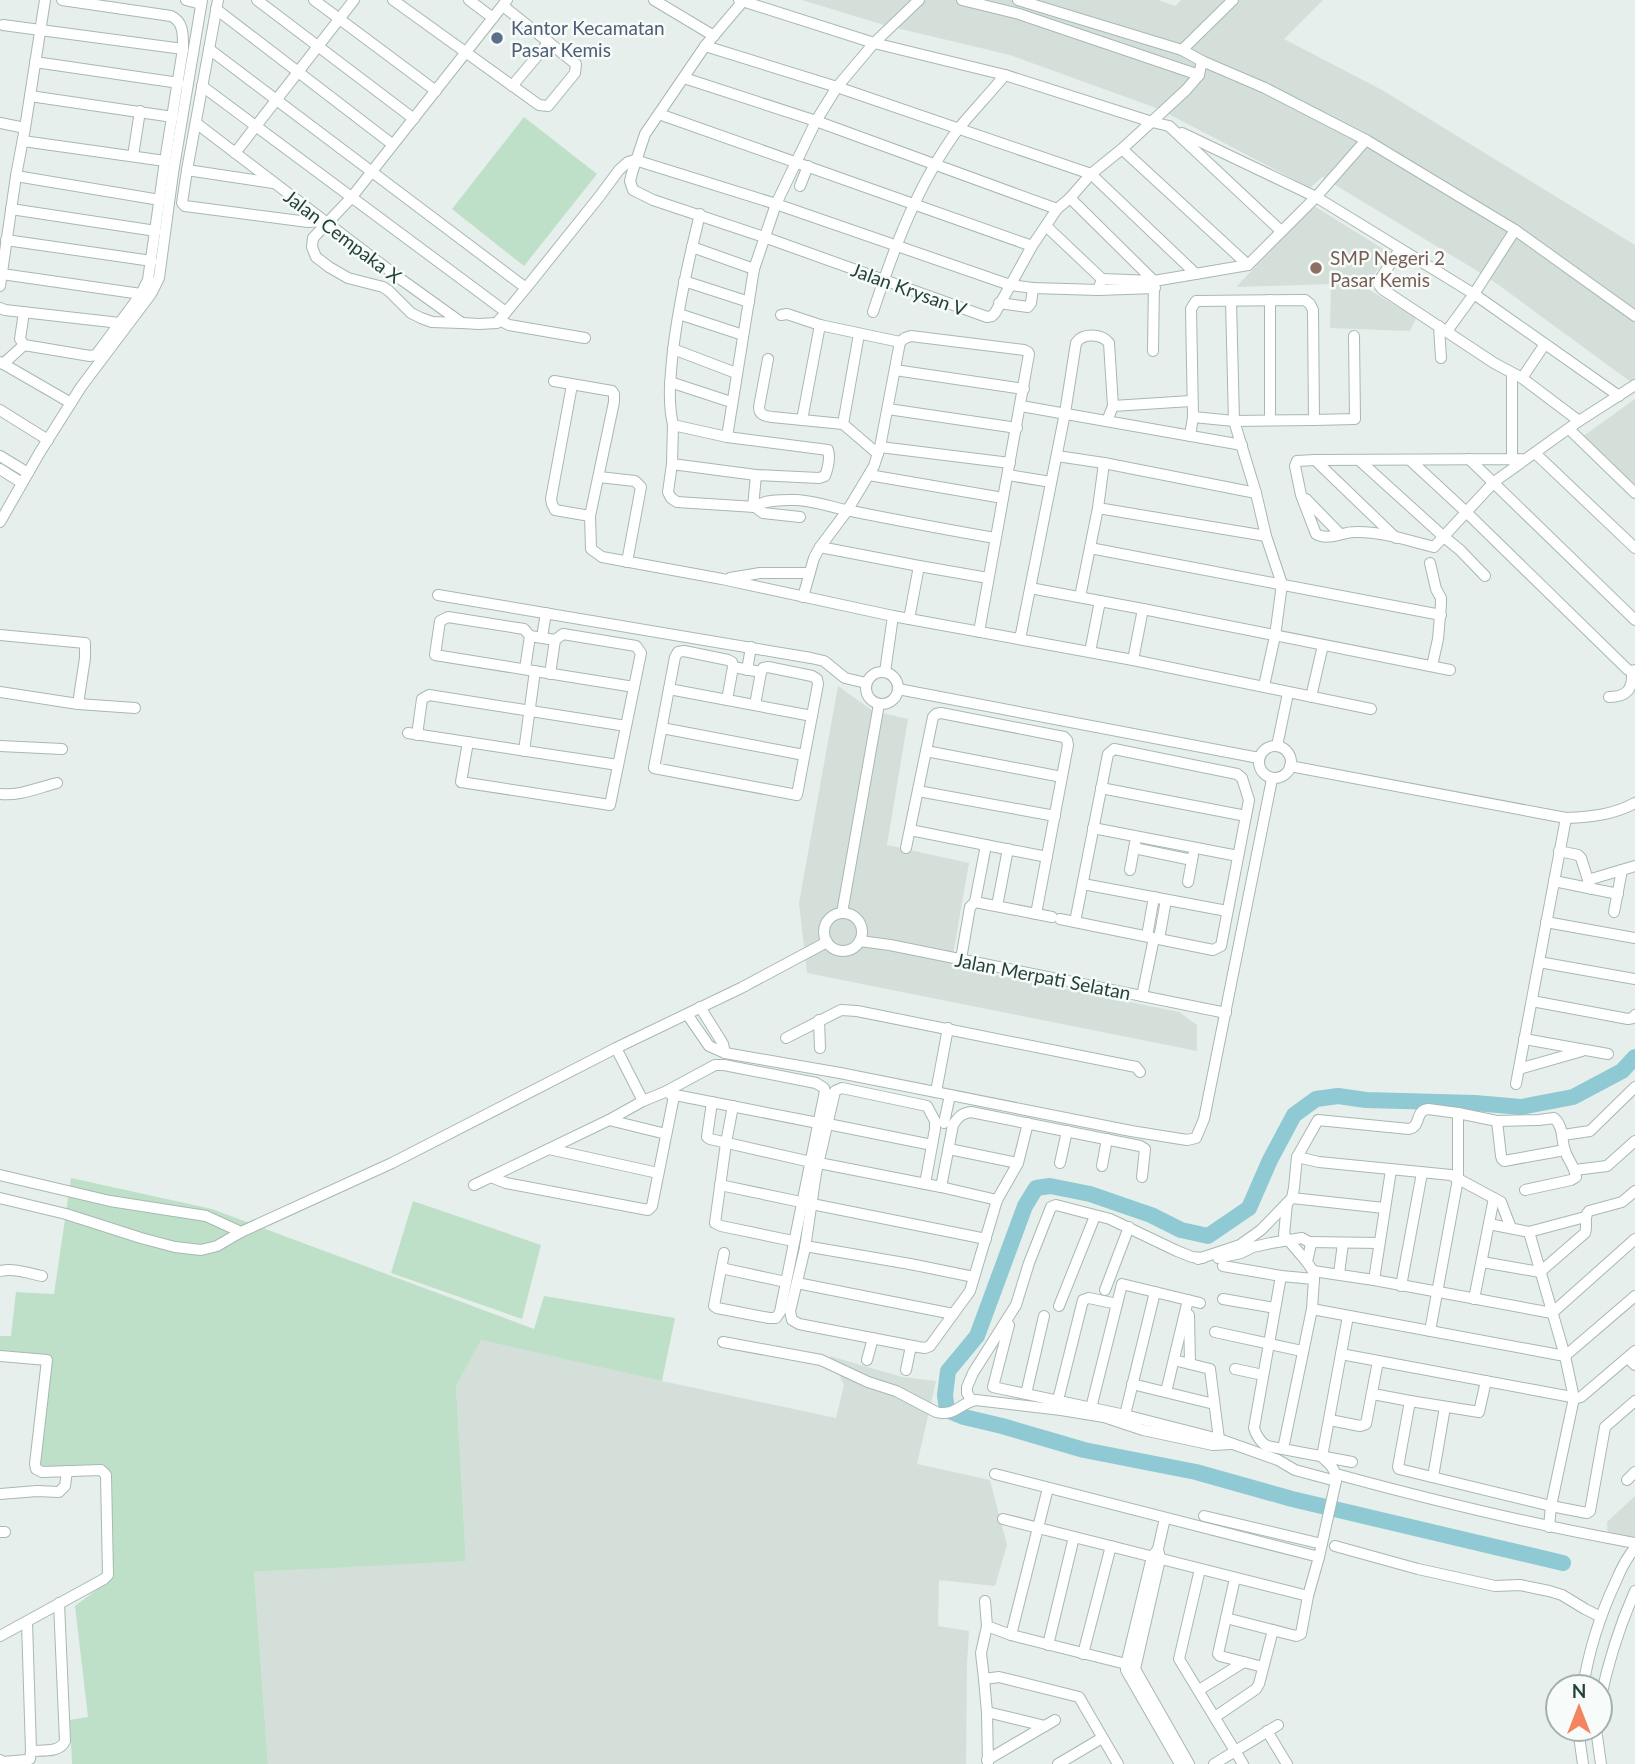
<svg xmlns="http://www.w3.org/2000/svg" width="1635" height="1764" font-family="Lato,sans-serif">
  <style>
    .built { fill: #d4dfda }
    .green { fill: #bfe0c8 }
    .lines { fill: none; stroke-linecap: round; stroke-linejoin: round }
    .river { stroke: #8ec9d4; stroke-width: 16 }
    .minor-casing { stroke: #a8b8b2; stroke-width: 12 }
    .minor { stroke: #fff; stroke-width: 10 }
    .service-dot { fill: #5c6f8a; stroke: #f7fbf9; stroke-width: 2.5 }
    .education-dot { fill: #8d6e63; stroke: #f7fbf9; stroke-width: 2.5 }
    .labels { text-anchor: middle; dominant-baseline: central; stroke-width: 5; stroke-linejoin: round; paint-order: stroke }
    .service-label { font-size: 19px; fill: #4e5e75; stroke: #f7fbf9; text-anchor: start }
    .street-label { font-size: 19px; fill: #24423a; stroke: #f7fbf9 }
    .education-label { font-size: 19px; fill: #785e54; stroke: #f7fbf9; text-anchor: start }
  </style>
  <rect width="100%" height="100%" fill="#e6efeb"/>
  <!-- built -->
  <g class="built">
    <polygon points="802,0 1158,0 1175,6 1181,0 1323,0 1284,39 1382,90 1635,245 1635,385 1489,278 1322,177 1310,188 1159,109 1010,55 884,25"/>
    <polygon points="1314,206 1388,252 1366,288 1416,318 1410,331 1330,328 1331,284 1236,287"/>
    <polygon points="1635,399 1635,485 1582,437"/>
    <polygon points="838,686 873,711 908,719 887,845 969,863 951,966 1179,1012 1197,1025 1197,1051 807,973 799,903"/>
    <polygon points="481,1339 662,1381 836,1418 844,1385 830,1356 902,1377 936,1381 917,1464 990,1480 1007,1545 995,1586 939,1580 938,1626 969,1631 967,1663 966,1764 268,1764 254,1572 466,1560 456,1386"/>
    <polygon points="1635,1496 1635,1542 1608,1538 1607,1522"/>
  </g>
  <!-- green -->
  <g class="green">
    <polygon points="524,117 597,174 524,266 452,209"/>
    <polygon points="71,1178 212,1209 534,1329 544,1296 675,1318 662,1381 481,1340 456,1386 466,1561 254,1572 268,1764 72,1764 70,1720 88,1717 75,1606 112,1578 104,1467 39,1469 50,1356 0,1353 0,1336 11,1336 16,1292 54,1294"/>
    <polygon points="413,1201 541,1245 522,1319 391,1273"/>
  </g>
  <g class="lines">
    <!-- river -->
    <polyline class="river" points="1563,1563 1292,1499 1196,1472 1084,1450 1002,1426 964,1417 947,1410 945,1395 948,1371 977,1336 1025,1206 1036,1188 1050,1186 1090,1194 1151,1215 1181,1230 1208,1236 1249,1208 1270,1160 1294,1115 1316,1099 1338,1096 1366,1100 1475,1103 1521,1107 1573,1097 1622,1071 1635,1057"/>
    <defs>
      <g id="minor">
        <polyline points="186,0 201,4"/>
        <polyline points="218,0 187,170 182,203 185,206 308,222 323,221"/>
        <polyline points="257,0 414,119"/>
        <polyline points="314,0 436,91"/>
        <polyline points="393,0 539,105 548,106 575,73 576,64 503,6"/>
        <polyline points="469,0 493,18"/>
        <polyline points="654,0 714,36"/>
        <polyline points="739,0 874,43 1005,75 1152,122 1169,126 1281,231"/>
        <polyline points="744,0 705,46 645,134 632,173 630,181 633,190 653,200 764,237 987,317 992,316 995,313 1032,246 1057,209 1070,198 1091,174 1122,149 1186,90 1199,75 1202,61"/>
        <polyline points="962,0 1019,14 1199,75"/>
        <polyline points="1018,0 1182,50 1202,61 1265,88 1366,140 1515,230 1635,316"/>
        <polyline points="216,9 392,144"/>
        <polyline points="3,25 183,49"/>
        <polyline points="705,46 837,87 1091,174 1196,274"/>
        <polyline points="1182,50 1233,0"/>
        <polyline points="35,62 179,83"/>
        <polyline points="684,78 816,121 1057,209"/>
        <polyline points="202,86 506,312"/>
        <polyline points="512,86 549,42"/>
        <polyline points="30,96 173,117"/>
        <polyline points="659,114 1032,246"/>
        <polyline points="0,123 25,128"/>
        <polyline points="196,123 402,280 448,313 462,323 479,324 497,323 526,288 209,49"/>
        <polyline points="1182,133 1316,197 1474,294 1619,396"/>
        <polyline points="23,141 165,161"/>
        <polyline points="1122,149 1248,265"/>
        <polyline points="235,153 354,0"/>
        <polyline points="133,156 140,111"/>
        <polyline points="187,170 273,183"/>
        <polyline points="16,176 160,200"/>
        <polyline points="800,186 808,166"/>
        <polyline points="1070,198 1154,281"/>
        <polyline points="11,209 156,231"/>
        <polyline points="1046,226 1102,279"/>
        <polyline points="6,240 152,261"/>
        <polyline points="692,247 754,269"/>
        <polyline points="1400,249 1379,281 1379,285 1382,289 1494,363 1522,378 1579,421"/>
        <polyline points="2,274 141,294"/>
        <polyline points="1102,279 1154,281 1248,265 1316,197 1366,140"/>
        <polyline points="684,281 749,302"/>
        <polyline points="0,286 16,176 25,128 45,0"/>
        <polyline points="526,288 599,197 619,170 628,162 635,160 776,204 1010,285 1033,288 1098,290 1102,279"/>
        <polyline points="1098,290 1155,288"/>
        <polyline points="1270,300 1270,420"/>
        <polyline points="1231,301 1234,421 1256,493 1266,536 1282,584 1275,636 1264,686"/>
        <polyline points="999,303 1028,307 1031,303 1033,288"/>
        <polyline points="0,308 5,310 120,323"/>
        <polyline points="24,312 20,339 24,345"/>
        <path d="M873 312C894 248 918 183 959 128 974 110 990 93 1005 75"/>
        <polyline points="679,314 743,335"/>
        <polyline points="781,315 787,314 820,325 900,342"/>
        <polyline points="499,320 509,325 585,338"/>
        <polyline points="461,323 432,322 421,318 411,313 389,291 383,287 348,278 329,267 316,257 312,247 313,238 351,198 507,0"/>
        <polyline points="1439,326 1441,358"/>
        <polyline points="1447,331 1474,294 1515,230"/>
        <path d="M24 345 90 356 96 355 141 294 148 280 165 161 183 49C183 35 184 22 171 16L62 0"/>
        <polyline points="673,349 736,373"/>
        <polyline points="1153,351 1154,281"/>
        <path d="M768 359 759 407C759 415 765 416 772 417L843 424 878 454"/>
        <polyline points="0,362 71,403"/>
        <polyline points="3,364 24,345"/>
        <polyline points="895,370 1024,389"/>
        <polyline points="1522,378 1545,344"/>
        <polyline points="554,381 612,391 614,394 614,402 590,516 591,549 602,557 722,579 893,616 1133,660 1371,709"/>
        <polyline points="670,382 731,402"/>
        <polyline points="572,385 551,499 552,504 555,510 590,516"/>
        <polyline points="1021,406 1242,445"/>
        <polyline points="1113,406 1191,401"/>
        <polyline points="888,409 1017,428"/>
        <polyline points="0,410 48,440"/>
        <polyline points="802,420 820,325"/>
        <polyline points="1314,420 1355,419 1354,336"/>
        <polyline points="843,424 859,334"/>
        <path d="M673 425C668 402 670 382 672 360 677 310 688 262 700 214"/>
        <polyline points="1569,429 1635,493"/>
        <polyline points="1190,436 1193,417 1191,309 1196,301 1305,300 1310,304 1313,310 1314,420 1234,421 1193,417"/>
        <polyline points="727,437 754,269 776,204 816,121 837,87 874,43 919,0"/>
        <polyline points="880,447 1010,463"/>
        <polyline points="1535,453 1635,548"/>
        <polyline points="0,456 28,473"/>
        <polyline points="1057,456 1104,463 1256,493"/>
        <polyline points="1469,459 1635,620"/>
        <polyline points="1512,459 1512,373"/>
        <path d="M1525 459 1315 460 1297 461 1295 466 1301 495 1316 534C1328 541 1342 532 1355 532 1380 531 1410 541 1434 547L1494 482 1579 421 1635 385"/>
        <polyline points="1315,460 1396,538"/>
        <polyline points="1359,460 1444,537 1460,550 1485,576"/>
        <polyline points="1410,460 1465,511 1627,669 1632,672 1635,670"/>
        <path d="M672 464 756 475 819 478 825 476C828 468 830 457 828 450L727 437 673 425 672 464 668 492 671 498 677 502 755 507 763 513 800 517"/>
        <polyline points="0,469 22,483"/>
        <polyline points="869,475 1003,498"/>
        <polyline points="1008,475 1051,482"/>
        <polyline points="599,477 635,481 641,487 627,562"/>
        <polyline points="1306,499 1340,534"/>
        <polyline points="753,507 756,475"/>
        <path d="M755 507C764 499 785 500 797 500 817 501 836 509 856 512 902 521 949 530 995 538"/>
        <polyline points="1098,508 1266,536"/>
        <polyline points="0,522 40,452 81,387 151,294 159,278 173,173 202,0"/>
        <polyline points="820,547 919,566 988,578"/>
        <polyline points="1090,548 1441,615"/>
        <polyline points="1430,563 1436,589 1441,598 1441,604 1438,639 1432,666"/>
        <polyline points="730,578 760,573 809,573"/>
        <polyline points="1030,588 1143,609 1450,670"/>
        <polyline points="438,595 811,658 824,661 845,678 866,683"/>
        <polyline points="803,597 814,558 820,547 847,511 874,466 880,447 900,342 905,338 911,336 1024,350 1028,352 1029,354 979,632"/>
        <polyline points="1080,597 1098,508 1104,463"/>
        <polyline points="909,619 919,566"/>
        <polyline points="0,635 85,643 85,658 78,704"/>
        <polyline points="530,636 555,640"/>
        <polyline points="542,637 546,613"/>
        <path d="M1020 639 1065 413 1076 343C1083 332 1102 334 1109 343L1113 406 1107 421"/>
        <polygon points="684,651 728,660 732,662 733,667 761,672 763,668 768,667 812,676 817,679 818,684 797,795 654,768 675,657 678,652"/>
        <polyline points="1090,652 1100,601"/>
        <polyline points="1133,660 1143,609"/>
        <polyline points="525,669 530,636 524,629 448,617 440,621 435,655 634,687"/>
        <polyline points="747,670 751,647"/>
        <circle cx="882" cy="688" r="16"/>
        <polyline points="885,672 893,616"/>
        <polyline points="669,689 812,716"/>
        <polyline points="898,689 1259,758"/>
        <polyline points="0,692 78,704 135,708"/>
        <polyline points="1311,697 1323,645"/>
        <path d="M1609 697C1626 697 1633 690 1632 672"/>
        <polyline points="727,700 733,667"/>
        <polyline points="755,705 761,672"/>
        <polyline points="662,728 804,755"/>
        <polyline points="408,733 618,765"/>
        <polyline points="417,735 422,699 429,695 626,726"/>
        <polyline points="468,742 461,782 610,805 641,653 636,646 563,634 555,640 550,674"/>
        <circle cx="1275" cy="762" r="16"/>
        <polyline points="0,746 62,749"/>
        <polyline points="1277,746 1288,693"/>
        <polyline points="524,751 535,671"/>
        <polyline points="926,751 1062,777"/>
        <path d="M1290 766 1566 818C1590 817 1613 815 1635 803"/>
        <polyline points="1101,788 1246,816"/>
        <polyline points="918,791 1055,816"/>
        <path d="M0 794C20 796 37 788 57 783"/>
        <polyline points="1093,828 1238,856"/>
        <polyline points="910,830 1047,857"/>
        <polyline points="906,848 933,717 936,714 941,713 1064,737 1067,740 1068,745 1036,914"/>
        <polyline points="1134,848 1192,860"/>
        <polyline points="1559,851 1578,855 1581,858 1591,889"/>
        <polyline points="1130,870 1135,843"/>
        <polyline points="1588,880 1635,866"/>
        <polyline points="1554,881 1618,894"/>
        <polyline points="1188,882 1193,855"/>
        <polyline points="1083,884 1227,911"/>
        <polyline points="975,902 986,845"/>
        <polyline points="997,906 1008,849"/>
        <polyline points="1614,912 1622,870"/>
        <polyline points="842,913 879,704"/>
        <circle cx="843" cy="932" r="19"/>
        <polyline points="1060,919 1213,950 1221,946 1249,800 1242,778 1237,774 1114,749 1108,754 1075,922"/>
        <polyline points="1546,922 1635,938"/>
        <polyline points="1147,936 1154,897"/>
        <polyline points="1159,939 1166,900"/>
        <polyline points="860,941 890,945 1226,1013"/>
        <polyline points="961,959 970,907 975,902 1052,917"/>
        <polyline points="1539,962 1635,979"/>
        <polyline points="1142,996 1154,938"/>
        <polyline points="1532,1001 1628,1019 1633,1018 1635,1015"/>
        <polyline points="700,1007 723,1044 725,1053"/>
        <polyline points="687,1014 709,1046 725,1053 840,1073 1131,1131 1187,1140 1196,1138 1204,1119 1272,779"/>
        <polyline points="819,1020 820,1048"/>
        <polyline points="786,1038 841,1010 857,1011 1136,1067 1140,1072"/>
        <polyline points="1524,1039 1608,1054"/>
        <polyline points="616,1048 643,1101"/>
        <polyline points="1519,1069 1582,1051"/>
        <polyline points="1516,1084 1566,818"/>
        <polyline points="936,1092 948,1028"/>
        <polyline points="670,1094 818,1123"/>
        <polyline points="712,1102 707,1137 710,1139 811,1162"/>
        <polyline points="733,1106 726,1143 715,1223 721,1226 793,1241"/>
        <polyline points="609,1120 666,1134"/>
        <polyline points="1497,1121 1501,1156 1502,1159 1504,1161 1565,1150"/>
        <polyline points="944,1123 950,1095"/>
        <polyline points="828,1124 932,1145"/>
        <polyline points="1563,1135 1590,1131 1635,1087"/>
        <polyline points="549,1149 658,1173"/>
        <polyline points="949,1149 1018,1163"/>
        <polyline points="1297,1157 1319,1162 1451,1175 1501,1202 1511,1228"/>
        <polyline points="819,1163 941,1187 997,1200"/>
        <polyline points="1060,1163 1067,1131"/>
        <polyline points="1102,1166 1107,1139"/>
        <polyline points="1575,1170 1607,1166 1635,1141"/>
        <polyline points="0,1175 110,1201 206,1216 241,1232"/>
        <polyline points="491,1177 506,1183 648,1210 652,1206 674,1096"/>
        <polyline points="925,1184 935,1129 935,1121 927,1106 842,1088 835,1091 816,1173 805,1248 790,1311 792,1320 799,1324 918,1347 925,1348 930,1346 970,1291 997,1200 1018,1163 1028,1123"/>
        <polyline points="474,1185 609,1120 643,1101 665,1092 715,1065 724,1065 816,1083 824,1088 825,1091 782,1302 780,1312 776,1318 769,1318 717,1308 714,1306 724,1253"/>
        <polyline points="720,1185 801,1202"/>
        <path d="M941 1187 953 1125C958 1117 962 1113 971 1112L1140 1146 1145 1149 1142 1177"/>
        <polyline points="0,1198 66,1214 141,1238 175,1247 201,1250 217,1246 241,1232 392,1163 616,1048 741,988 827,942"/>
        <polyline points="1292,1198 1384,1208"/>
        <polyline points="1287,1203 1284,1235 1307,1262"/>
        <polyline points="812,1204 986,1239"/>
        <polyline points="1489,1224 1529,1232 1585,1217"/>
        <polyline points="1529,1232 1565,1356 1574,1398 1551,1506 1549,1527"/>
        <polyline points="1309,1242 1379,1243"/>
        <polyline points="805,1246 910,1264 974,1277"/>
        <polyline points="1218,1258 1241,1253 1253,1247 1271,1243 1302,1238 1309,1242 1311,1244 1307,1262 1313,1271 1314,1279"/>
        <path d="M1198 1259 1240 1245 1261 1230 1292 1198 1294 1188 1297 1157 1318 1120 1409 1129C1422 1126 1414 1111 1428 1109L1458 1113 1497 1121 1539 1120 1554 1118C1564 1127 1561 1139 1565 1151 1568 1160 1575 1167 1576 1177L1571 1180 1525 1190"/>
        <path d="M1482 1262 1540 1272 1585 1233C1588 1225 1583 1217 1589 1211L1622 1202 1635 1191"/>
        <polyline points="1223,1266 1281,1276 1314,1279 1312,1309 1283,1449"/>
        <polyline points="721,1268 786,1282"/>
        <path d="M0 1271C14 1268 28 1273 42 1276"/>
        <polyline points="1313,1271 1374,1280 1552,1313 1635,1239"/>
        <polyline points="1339,1274 1343,1243"/>
        <path d="M1281 1276 1254 1428C1256 1435 1261 1443 1267 1446L1352 1462"/>
        <polyline points="1374,1280 1391,1170"/>
        <polyline points="797,1283 953,1314"/>
        <polyline points="1401,1286 1422,1173"/>
        <polyline points="1105,1290 1129,1227"/>
        <polyline points="1223,1299 1275,1308"/>
        <polyline points="1474,1299 1494,1198"/>
        <polyline points="1059,1306 1095,1216"/>
        <polyline points="1312,1309 1565,1356 1635,1296"/>
        <polyline points="1189,1315 1190,1364"/>
        <polyline points="1009,1325 993,1387 1125,1415 1219,1439 1278,1460 1295,1470 1336,1481"/>
        <polyline points="1430,1331 1458,1179 1458,1113"/>
        <polyline points="1215,1332 1302,1351"/>
        <path d="M723 1342 821 1360 868 1382 896 1391 936 1412C955 1417 960 1403 976 1400L1061 1410 1104 1417 1143 1430 1213 1445 1231 1444"/>
        <polyline points="1341,1354 1577,1398 1581,1397 1635,1351"/>
        <polyline points="0,1356 47,1360 35,1464 36,1469 42,1472 101,1470 106,1475 108,1575 104,1579 0,1636"/>
        <polyline points="1628,1358 1635,1365"/>
        <polyline points="867,1360 873,1338"/>
        <polyline points="1174,1360 1210,1369 1219,1439"/>
        <polyline points="1235,1369 1263,1375"/>
        <polyline points="906,1370 911,1346"/>
        <polyline points="1132,1384 1214,1404"/>
        <polyline points="1166,1392 1188,1300"/>
        <polyline points="1026,1394 1044,1316"/>
        <polyline points="1373,1394 1410,1401 1479,1412 1486,1381"/>
        <polyline points="1058,1400 1083,1300 1089,1298 1117,1304"/>
        <polyline points="972,1401 967,1393 967,1387 973,1373 1016,1305 1029,1263 1051,1207 1056,1205 1110,1219 1177,1251 1192,1257 1203,1258"/>
        <polyline points="1410,1401 1398,1467 1399,1469 1551,1506 1587,1513 1590,1511 1605,1427 1635,1401"/>
        <polyline points="1091,1408 1122,1284 1200,1303"/>
        <polyline points="1125,1415 1155,1292"/>
        <polyline points="1330,1420 1360,1426 1366,1424 1378,1361"/>
        <polyline points="995,1474 1319,1557"/>
        <path d="M1336 1474C1435 1501 1534 1525 1635 1543"/>
        <polyline points="1433,1477 1445,1407"/>
        <polyline points="1627,1480 1635,1472"/>
        <polyline points="0,1494 37,1491 59,1492 65,1486 67,1471"/>
        <polyline points="1204,1516 1322,1544"/>
        <polyline points="1165,1518 1158,1549 1152,1557 1126,1665 1126,1670 1180,1764"/>
        <polyline points="1003,1519 1308,1596"/>
        <polyline points="0,1532 5,1532"/>
        <polyline points="1335,1546 1418,1569 1495,1586 1520,1585 1549,1591 1562,1595 1585,1609 1601,1617"/>
        <polyline points="1159,1553 1160,1559 1135,1669 1189,1764"/>
        <polyline points="1200,1569 1179,1659 1243,1764"/>
        <polyline points="1235,1578 1218,1654 1220,1656 1263,1667"/>
        <polyline points="985,1601 987,1626 1011,1635 1130,1665"/>
        <path d="M1226 1618 1296 1636 1301 1634 1308 1596 1319 1557 1336 1481C1336 1469 1330 1464 1322 1457L1348 1316"/>
        <polyline points="27,1622 31,1751"/>
        <polyline points="1011,1635 1048,1488"/>
        <polyline points="1048,1645 1074,1537"/>
        <polyline points="1083,1654 1111,1546"/>
        <polyline points="984,1679 981,1653 987,1626"/>
        <path d="M1583 1687C1589 1650 1600 1615 1616 1581 1621 1569 1626 1558 1635 1548"/>
        <polyline points="1199,1690 1244,1662"/>
        <path d="M1600 1701C1608 1663 1619 1627 1635 1591"/>
        <polyline points="987,1712 1045,1726"/>
        <polyline points="1215,1717 1256,1689 1259,1684 1273,1630"/>
        <polyline points="1578,1729 1583,1764"/>
        <polyline points="1596,1729 1601,1764"/>
        <polyline points="1267,1731 1287,1764"/>
        <path d="M0 1760 2 1762 27 1760 30 1759 31 1751C42 1750 60 1753 65 1741L59 1603"/>
        <polyline points="987,1760 1055,1720"/>
        <polyline points="988,1764 987,1712 984,1679 999,1677 1079,1697 1118,1764"/>
        <polyline points="1058,1764 1102,1738"/>
        <polyline points="1214,1764 1278,1725"/>
      </g>
    </defs>
    <!-- minor casing -->
    <use href="#minor" class="minor-casing"/>
    <!-- minor -->
    <use href="#minor" class="minor"/>
  </g>
  <!-- markers -->
  <circle class="service-dot" cx="497" cy="38" r="7"/>
  <circle class="education-dot" cx="1316" cy="268" r="7"/>
  <g class="labels">
    <!-- service labels -->
    <g class="service-label">
      <text x="511" y="27">Kantor Kecamatan<tspan x="511" dy="22">Pasar Kemis</tspan></text>
    </g>
    <!-- street labels -->
    <g class="street-label">
      <text transform="translate(343 236) rotate(37)">Jalan Cempaka X</text>
      <text transform="translate(909 289) rotate(20)">Jalan Krysan V</text>
      <text transform="translate(1043 976) rotate(11)">Jalan Merpati Selatan</text>
    </g>
    <!-- education labels -->
    <g class="education-label">
      <text x="1330" y="257">SMP Negeri 2<tspan x="1330" dy="22">Pasar Kemis</tspan></text>
    </g>
  </g>
  <!-- north arrow -->
  <g transform="translate(1579 1708)"><circle r="33" fill="#f7fbf9" stroke="#a3b1ad" stroke-width="2"/>
  <path d="M0-5L12 26L0 18L-12 26Z" fill="#f4845f"/>
  <text y="-10" font-size="19" font-weight="bold" text-anchor="middle" fill="#24423a">N</text>
  </g>
</svg>
